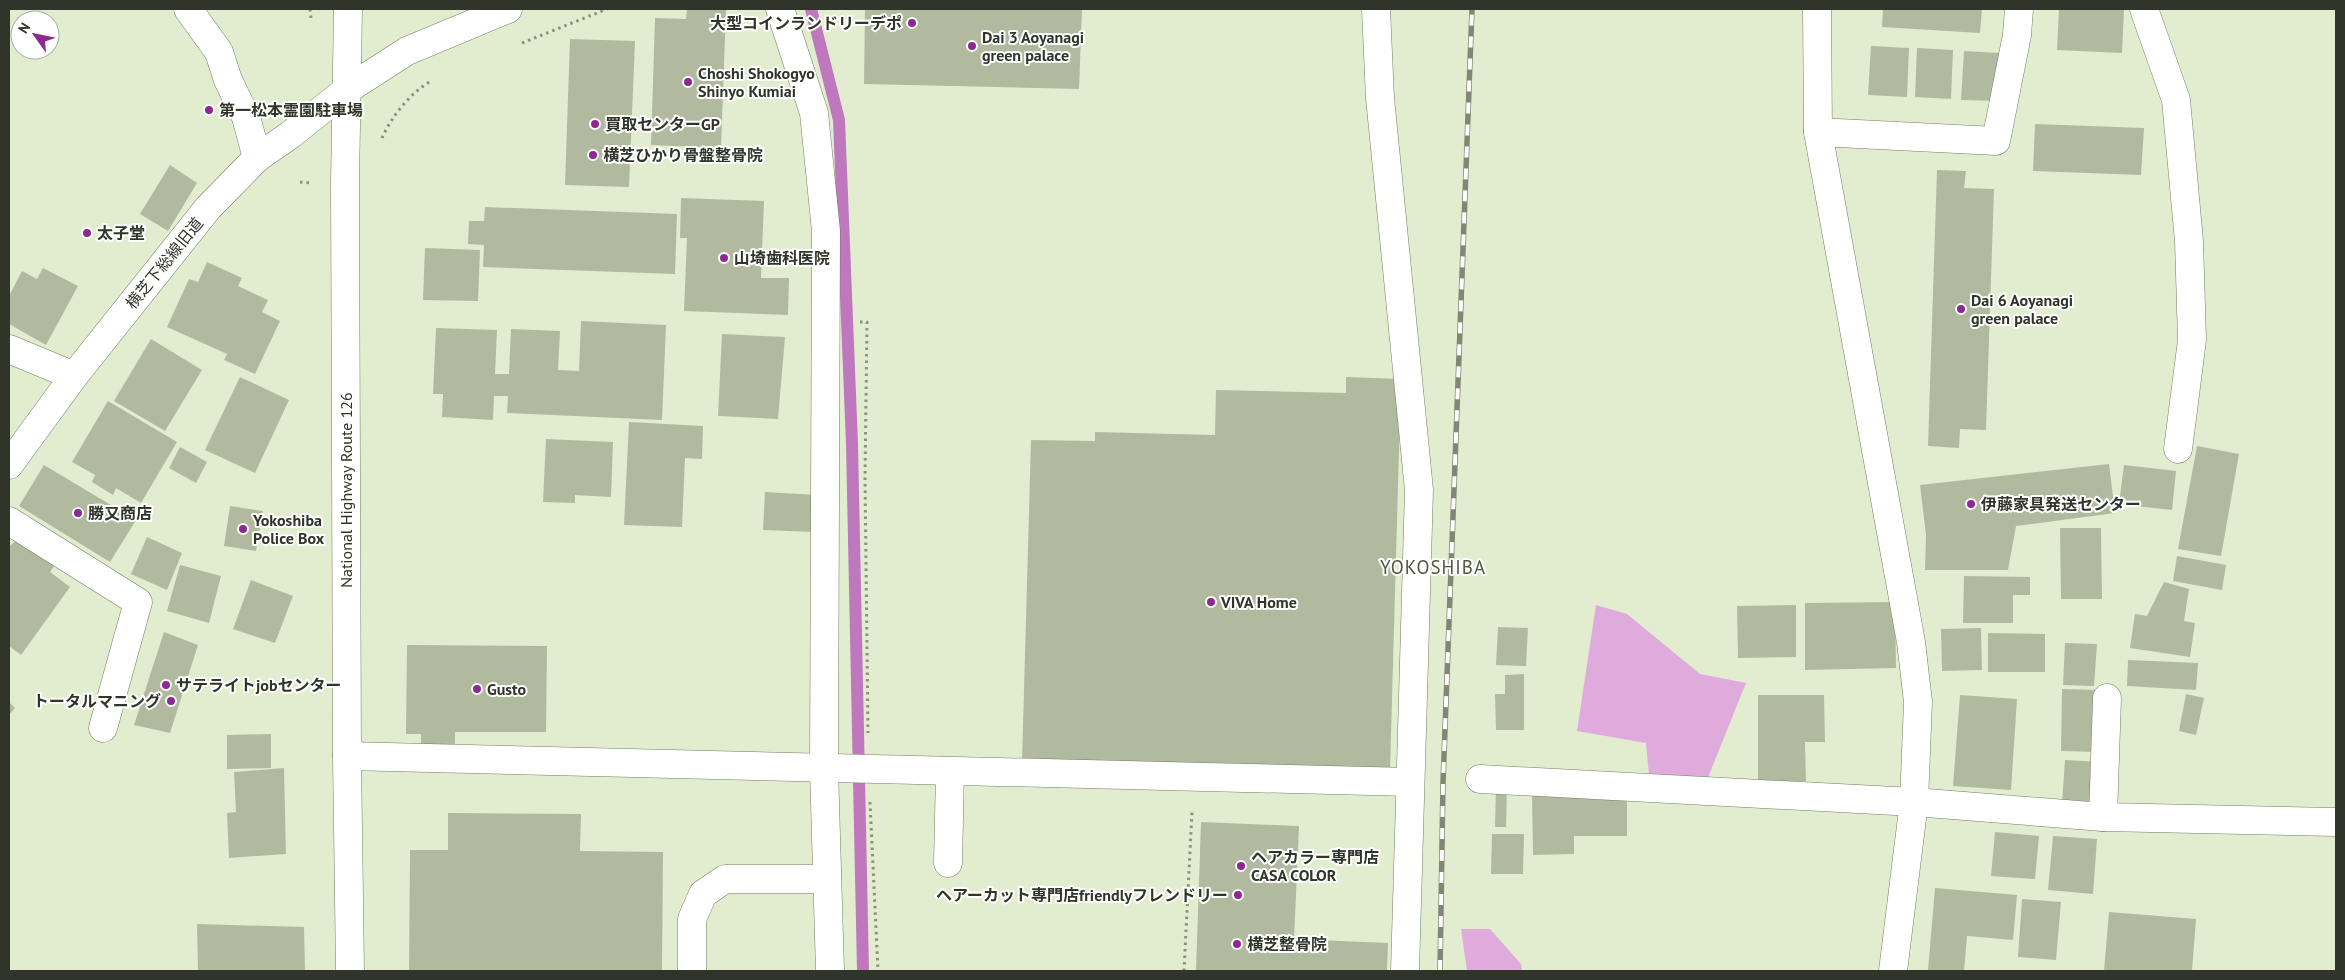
<svg xmlns="http://www.w3.org/2000/svg" width="2345" height="980" font-family="'PT Sans','Noto Sans JP',sans-serif">
  <style>
    .green { fill: #dfabdd }
    .lines { fill: none; stroke-linecap: round; stroke-linejoin: round }
    .stream { stroke: #bf78be; stroke-width: 12 }
    .building { fill: #b1ba9f }
    .minor-casing { stroke: #737c63; stroke-width: 29 }
    .major-casing { stroke: #737c63; stroke-width: 29 }
    .highway-casing { stroke: #737c63; stroke-width: 29 }
    .path { stroke: #8a917d; stroke-width: 3; stroke-dasharray: 2.5 4; stroke-linecap: butt }
    .minor { stroke: #fff; stroke-width: 28 }
    .major { stroke: #fff; stroke-width: 28 }
    .highway { stroke: #fff; stroke-width: 28 }
    .rail-casing { stroke: #808774; stroke-width: 5.5 }
    .rail { stroke: #fff; stroke-width: 4; stroke-dasharray: 11; stroke-linecap: butt }
    .poi-dot { fill: #8e298f; stroke: #fff; stroke-width: 2 }
    .labels { text-anchor: middle; dominant-baseline: central; stroke-width: 4; stroke-linejoin: round; paint-order: stroke }
    .poi-label { font-size: 16px; font-weight: bold; fill: #303429; stroke: #fff; text-anchor: start }
    .street-label { font-size: 16px; fill: #303429; stroke: #fff }
    .quarter-label { font-size: 19px; letter-spacing: 1px; fill: #4f573f; stroke: #fff }
  </style>
  <rect width="100%" height="100%" fill="#e2edd0"/>
  <!-- green -->
  <g class="green">
    <polygon points="1596,605 1627,614 1700,674 1746,683 1705,785 1649,775 1646,743 1577,731"/>
    <polygon points="1461,929 1490,929 1521,964 1522,971 1467,971"/>
  </g>
  <g class="lines">
    <!-- stream -->
    <polyline class="stream" points="811,9 839,120 852,444 863,971"/>
  </g>
  <!-- building -->
  <g class="building">
    <polygon points="687,9 726,9 721,148 651,145 655,18 686,19"/>
    <polygon points="865,9 1082,9 1079,89 864,84"/>
    <polygon points="1883,9 1982,9 1980,33 1882,27"/>
    <polygon points="2059,9 2124,9 2122,53 2057,50"/>
    <polygon points="570,39 635,41 629,187 565,185"/>
    <polygon points="1871,46 1909,48 1907,97 1868,95"/>
    <polygon points="1917,48 1953,50 1951,99 1915,97"/>
    <polygon points="1964,51 2000,53 1997,101 1961,100"/>
    <polygon points="2035,124 2144,128 2141,175 2033,171"/>
    <polygon points="170,165 197,183 168,231 140,214"/>
    <polygon points="1937,170 1966,171 1964,188 1994,189 1986,430 1960,429 1959,448 1928,446"/>
    <polygon points="681,198 764,201 761,278 789,278 788,315 684,311 687,238 680,238"/>
    <polygon points="485,207 677,214 675,274 483,267 484,245 468,244 469,221 484,221"/>
    <polygon points="425,248 480,250 478,301 423,300"/>
    <polygon points="207,262 242,278 238,286 268,300 262,312 280,321 255,374 224,360 227,354 167,327 189,279 198,282"/>
    <polygon points="43,268 78,286 46,345 9,324 9,296 22,271 37,279"/>
    <polygon points="581,321 666,325 662,420 507,413 508,396 494,396 493,420 442,417 443,394 433,394 436,328 497,330 495,374 509,374 511,329 560,331 558,370 579,371"/>
    <polygon points="722,334 785,337 778,419 718,416"/>
    <polygon points="151,339 202,370 165,431 114,401"/>
    <polygon points="240,377 289,400 255,473 205,450"/>
    <polygon points="1346,377 1401,379 1390,771 1022,762 1031,440 1095,441 1095,432 1215,435 1216,390 1346,393"/>
    <polygon points="108,401 177,442 141,503 116,488 113,495 92,482 95,475 72,462"/>
    <polygon points="629,422 703,426 702,459 685,458 682,527 624,525"/>
    <polygon points="546,439 613,442 611,497 575,495 575,503 543,502"/>
    <polygon points="2197,446 2239,454 2221,556 2178,549"/>
    <polygon points="180,447 207,462 196,483 169,468"/>
    <polygon points="2109,464 2115,513 2016,526 2008,570 1925,570 1926,535 1920,485"/>
    <polygon points="44,465 136,520 110,562 19,506"/>
    <polygon points="2124,465 2176,471 2172,510 2119,504"/>
    <polygon points="765,492 817,495 815,532 763,530"/>
    <polygon points="230,506 263,511 256,551 224,546"/>
    <polygon points="2060,528 2101,528 2102,599 2061,599"/>
    <polygon points="147,537 182,553 167,590 131,574"/>
    <polygon points="18,538 56,563 50,572 70,587 21,655 9,646 9,547"/>
    <polygon points="2177,556 2226,565 2222,590 2173,581"/>
    <polygon points="180,565 221,576 209,623 167,611"/>
    <polygon points="1964,576 2030,577 2030,595 2013,595 2013,623 1963,623"/>
    <polygon points="251,580 293,596 275,643 233,629"/>
    <polygon points="2164,582 2189,589 2184,621 2195,623 2190,657 2130,648 2135,614 2147,616"/>
    <polygon points="1895,602 1896,668 1805,670 1805,603"/>
    <polygon points="1796,605 1796,657 1738,658 1737,606"/>
    <polygon points="1498,627 1528,628 1526,666 1496,665"/>
    <polygon points="1981,628 1982,670 1942,671 1941,629"/>
    <polygon points="164,632 198,645 170,733 134,725"/>
    <polygon points="1988,633 2045,634 2045,672 1988,672"/>
    <polygon points="2065,643 2097,644 2094,686 2063,685"/>
    <polygon points="407,645 547,646 546,732 455,732 455,744 421,744 421,734 406,734"/>
    <polygon points="2128,660 2198,663 2196,690 2127,686"/>
    <polygon points="1524,674 1524,730 1496,730 1495,694 1505,694 1505,675"/>
    <polygon points="2062,689 2101,690 2100,752 2061,751"/>
    <polygon points="2186,694 2204,698 2196,735 2179,731"/>
    <polygon points="1758,695 1824,695 1825,742 1805,742 1806,781 1758,782"/>
    <polygon points="1960,695 2017,699 2011,790 1953,786"/>
    <polygon points="9,702 15,708 9,715"/>
    <polygon points="271,734 271,768 227,769 227,735"/>
    <polygon points="2065,760 2103,762 2099,806 2062,804"/>
    <polygon points="284,768 286,854 229,858 227,813 236,812 234,772"/>
    <polygon points="1496,787 1507,788 1506,827 1495,827"/>
    <polygon points="1532,790 1627,796 1627,836 1574,836 1574,854 1533,855"/>
    <polygon points="448,813 581,814 580,851 663,852 662,971 409,971 410,850 448,850"/>
    <polygon points="1201,822 1299,826 1294,939 1388,943 1387,971 1196,971"/>
    <polygon points="1995,832 2039,836 2035,879 1991,876"/>
    <polygon points="1492,834 1524,834 1523,874 1491,874"/>
    <polygon points="2053,836 2097,839 2093,894 2048,890"/>
    <polygon points="1935,888 2017,895 2013,940 1967,936 1964,971 1928,970"/>
    <polygon points="2022,899 2061,902 2056,960 2018,957"/>
    <polygon points="2109,912 2196,919 2192,971 2104,971"/>
    <polygon points="197,924 304,927 305,971 198,971"/>
  </g>
  <g class="lines">
    <defs>
      <g id="minor">
        <polyline points="188,9 219,52 228,80 246,117 257,158"/>
        <polyline points="780,9 814,113 826,231 824,769 830,971"/>
        <polyline points="1376,9 1380,98 1419,490 1405,971"/>
        <polyline points="1817,9 1818,132 1911,642 1918,702 1914,802 1893,971"/>
        <polyline points="2144,9 2176,100 2189,241 2192,340 2178,449"/>
        <polyline points="1818,132 1996,141 2017,35 2019,9"/>
        <polyline points="9,349 74,376"/>
        <polyline points="9,465 74,376 208,208 257,158 290,135 348,89"/>
        <polyline points="9,521 138,602 103,728"/>
        <polyline points="347,756 1410,782"/>
        <polyline points="1480,779 1914,802 2103,817 2336,822"/>
        <polyline points="2103,817 2107,698"/>
        <polyline points="948,863 950,772"/>
        <polyline points="692,971 692,919 703,894 725,879 827,879"/>
      </g>
      <polyline id="major" points="348,89 407,51 508,9"/>
      <polyline id="highway" points="348,9 345,183 347,756 350,971"/>
    </defs>
    <!-- minor casing -->
    <use href="#minor" class="minor-casing"/>
    <!-- major casing -->
    <use href="#major" class="major-casing"/>
    <!-- highway casing -->
    <use href="#highway" class="highway-casing"/>
    <!-- path -->
    <g class="path">
      <polyline points="310,9 311,18"/>
      <polyline points="522,43 607,9"/>
      <path d="M382 138C392 116 410 93 431 81"/>
      <polyline points="300,182 311,183"/>
      <polyline points="860,322 867,322 865,478 868,733"/>
      <polyline points="870,802 878,971"/>
      <polyline points="1184,971 1192,812"/>
    </g>
    <!-- minor -->
    <use href="#minor" class="minor"/>
    <!-- major -->
    <use href="#major" class="major"/>
    <!-- highway -->
    <use href="#highway" class="highway"/>
    <defs>
      <polyline id="rail" points="1440,971 1443,783 1472,9"/>
    </defs>
    <!-- rail casing -->
    <use href="#rail" class="rail-casing"/>
    <!-- rail -->
    <use href="#rail" class="rail"/>
  </g>
  <!-- markers -->
  <g class="poi-dot">
    <circle cx="912" cy="23" r="5"/>
    <circle cx="972" cy="46" r="5"/>
    <circle cx="688" cy="82" r="5"/>
    <circle cx="209" cy="110" r="5"/>
    <circle cx="595" cy="124" r="5"/>
    <circle cx="593" cy="155" r="5"/>
    <circle cx="87" cy="233" r="5"/>
    <circle cx="724" cy="258" r="5"/>
    <circle cx="1961" cy="309" r="5"/>
    <circle cx="1971" cy="504" r="5"/>
    <circle cx="78" cy="513" r="5"/>
    <circle cx="243" cy="529" r="5"/>
    <circle cx="1211" cy="602" r="5"/>
    <circle cx="166" cy="685" r="5"/>
    <circle cx="477" cy="689" r="5"/>
    <circle cx="171" cy="701" r="5"/>
    <circle cx="1241" cy="866" r="5"/>
    <circle cx="1238" cy="895" r="5"/>
    <circle cx="1237" cy="944" r="5"/>
  </g>
  <g class="labels">
    <!-- poi labels -->
    <g class="poi-label">
      <text x="902" y="23" text-anchor="end">大型コインランドリーデポ</text>
      <text x="982" y="37">Dai 3 Aoyanagi<tspan x="982" dy="18">green palace</tspan></text>
      <text x="698" y="73">Choshi Shokogyo<tspan x="698" dy="18">Shinyo Kumiai</tspan></text>
      <text x="219" y="110">第一松本霊園駐車場</text>
      <text x="605" y="124">買取センターGP</text>
      <text x="603" y="155">横芝ひかり骨盤整骨院</text>
      <text x="97" y="233">太子堂</text>
      <text x="734" y="258">山埼歯科医院</text>
      <text x="1971" y="300">Dai 6 Aoyanagi<tspan x="1971" dy="18">green palace</tspan></text>
      <text x="1981" y="504">伊藤家具発送センター</text>
      <text x="88" y="513">勝又商店</text>
      <text x="253" y="520">Yokoshiba<tspan x="253" dy="18">Police Box</tspan></text>
      <text x="1221" y="602">VIVA Home</text>
      <text x="176" y="685">サテライトjobセンター</text>
      <text x="487" y="689">Gusto</text>
      <text x="161" y="701" text-anchor="end">トータルマニング</text>
      <text x="1251" y="857">ヘアカラー専門店<tspan x="1251" dy="18">CASA COLOR</tspan></text>
      <text x="1228" y="895" text-anchor="end">ヘアーカット専門店friendlyフレンドリー</text>
      <text x="1247" y="944">横芝整骨院</text>
    </g>
    <!-- street labels -->
    <g class="street-label">
      <text transform="translate(164 263) rotate(-51)">横芝下総線旧道</text>
      <text transform="translate(346 490) rotate(-90)">National Highway Route 126</text>
    </g>
    <!-- quarter labels -->
    <g class="quarter-label">
      <text x="1433" y="567">YOKOSHIBA</text>
    </g>
  </g>
  <!-- border -->
  <rect width="2345" height="980" fill="none" stroke="#303429" stroke-width="20"/>
  <!-- north arrow -->
  <g transform="translate(35 35) rotate(303)"><circle r="24" fill="#ffffff" stroke="#acaea9"/>
  <path d="M0-4L9 19L0 12L-9 19Z" fill="#8e298f"/>
  <text y="-8" font-size="14" font-weight="bold" text-anchor="middle" fill="#303429">N</text>
  </g>
</svg>
